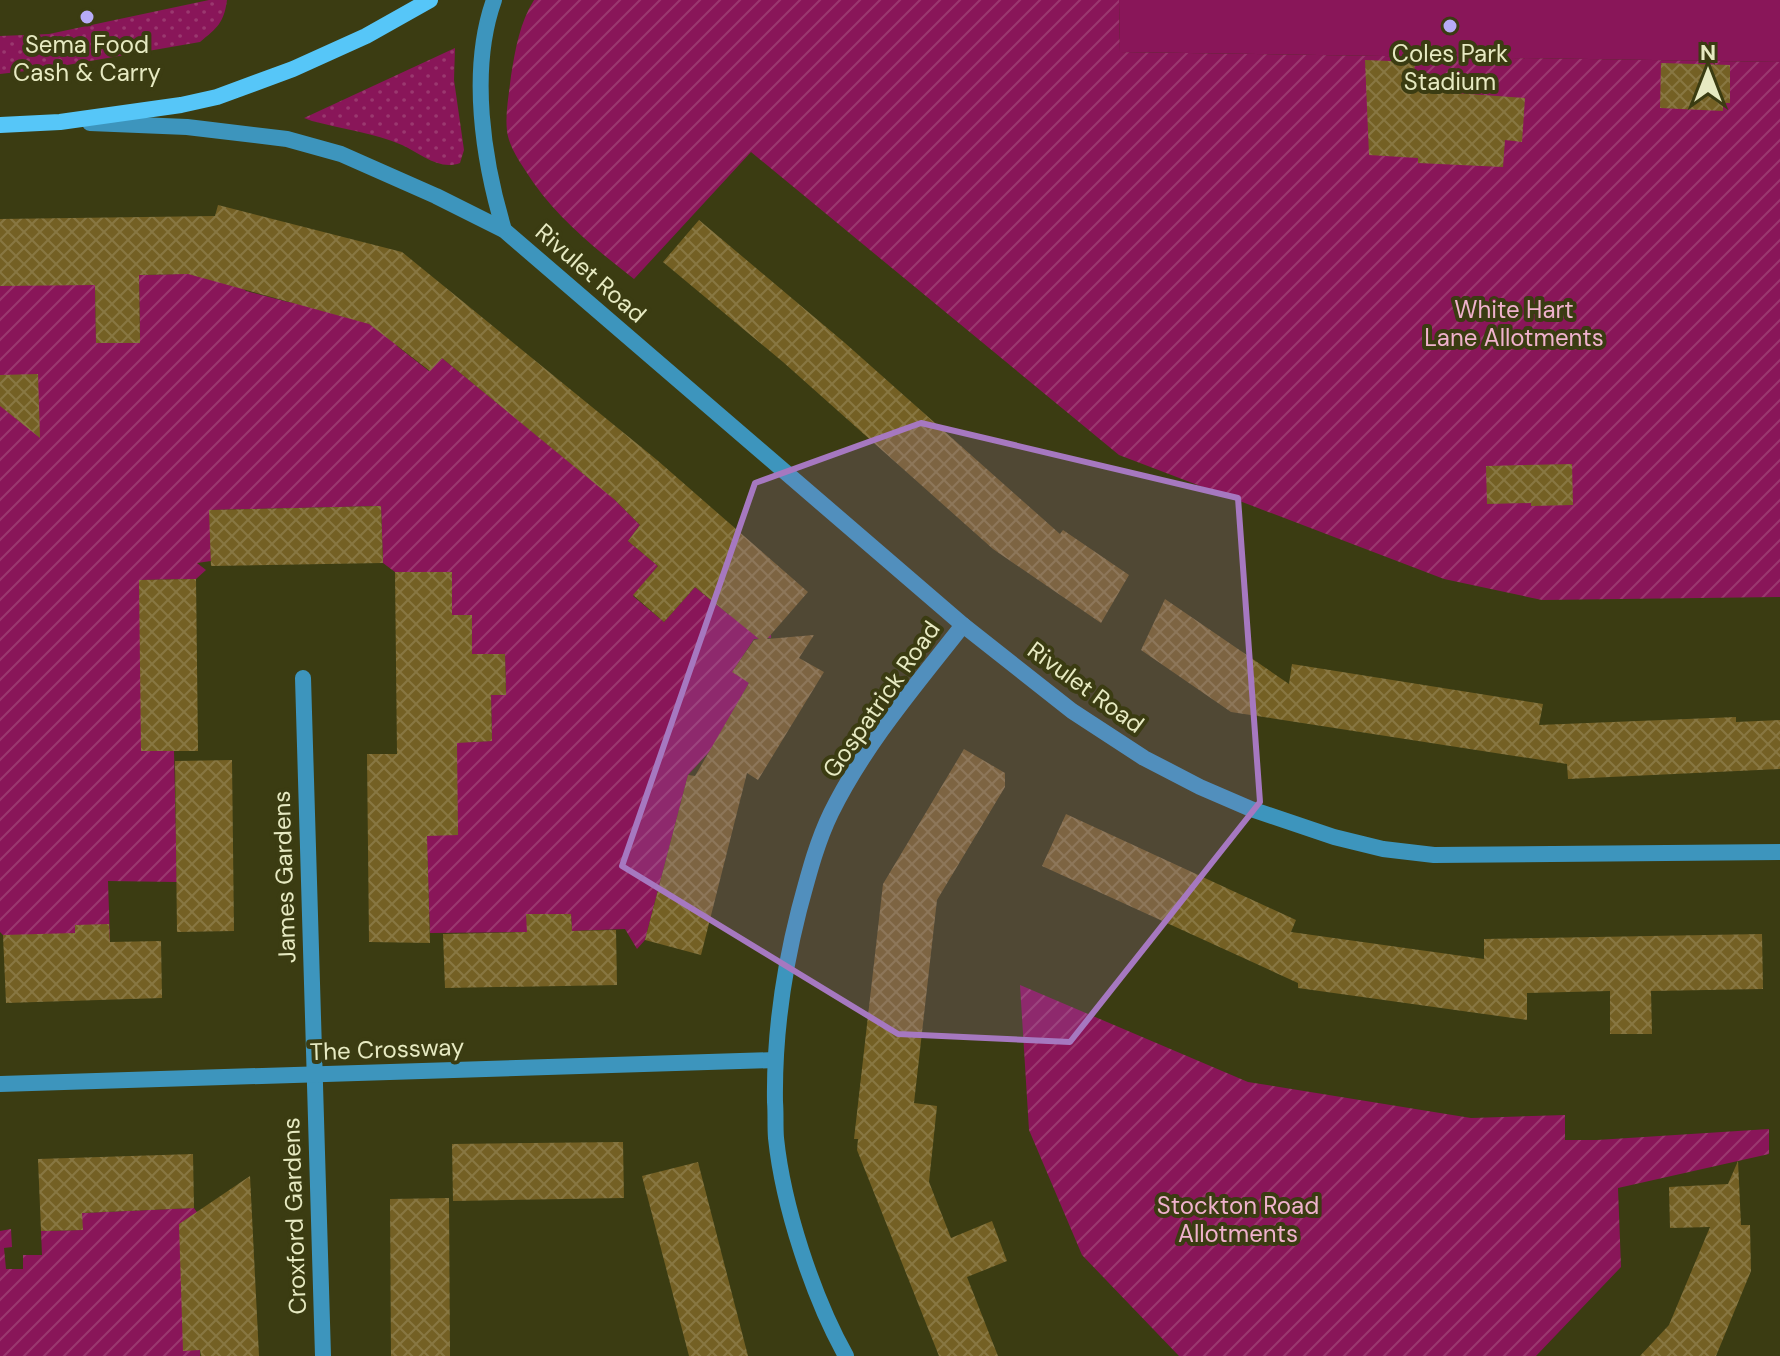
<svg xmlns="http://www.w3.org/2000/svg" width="1780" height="1356" font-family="'DM Sans',sans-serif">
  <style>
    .grass { fill: url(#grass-dots) }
    .garden { fill: url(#garden-furrows) }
    .pitch { fill: #891659 }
    .building { fill: url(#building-cross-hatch) }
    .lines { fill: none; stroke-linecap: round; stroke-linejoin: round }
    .street { stroke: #3d95bd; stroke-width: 16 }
    .secondary { stroke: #56c6f8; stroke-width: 16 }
    .marked { fill: #a678c0; fill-opacity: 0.2; stroke: #a678c0; stroke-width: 6; stroke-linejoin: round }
    .poi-dot { fill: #b7abf7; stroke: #3b3c12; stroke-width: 3 }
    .labels { text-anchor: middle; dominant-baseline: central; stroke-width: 8; stroke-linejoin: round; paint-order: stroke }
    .poi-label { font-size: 24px; fill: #e7eac2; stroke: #3b3c12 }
    .street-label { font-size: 24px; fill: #e7eac2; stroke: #3b3c12 }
    .park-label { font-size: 24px; fill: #f0b2cd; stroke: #3b3c12 }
  </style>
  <defs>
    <pattern id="grass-dots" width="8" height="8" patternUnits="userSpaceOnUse" patternTransform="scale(2)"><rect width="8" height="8" fill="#891659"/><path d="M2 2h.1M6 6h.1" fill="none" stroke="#9a386f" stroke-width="1.8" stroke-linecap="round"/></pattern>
    <pattern id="garden-furrows" width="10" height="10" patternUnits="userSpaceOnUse" patternTransform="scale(2)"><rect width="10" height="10" fill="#891659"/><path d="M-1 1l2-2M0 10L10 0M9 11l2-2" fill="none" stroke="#9a386f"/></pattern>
    <pattern id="building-cross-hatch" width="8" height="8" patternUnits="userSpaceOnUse" patternTransform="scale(2)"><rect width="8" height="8" fill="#746024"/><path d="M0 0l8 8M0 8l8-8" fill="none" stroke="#887742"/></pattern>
  </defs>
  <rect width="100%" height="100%" fill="#3b3c12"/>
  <!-- grass -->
  <g class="grass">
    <path d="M209 0H227C224 23 217 28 200 42L44 69 0 74V36L49 34Z"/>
    <path d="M455 48 454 80 464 150 460 163C439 171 420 153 402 145 374 133 342 129 312 121L304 118Z"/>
  </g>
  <!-- garden -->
  <g class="garden">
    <path d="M534 0H1119L1120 52 1780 62V597L1542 600 1444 579 1119 455 751 152 634 279C593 247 553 215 525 170 518 159 509 146 507 131 505 114 509 94 511 76 515 50 520 22 534 0Z"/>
    <polygon points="178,248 206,251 246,291 288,302 396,308 397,346 429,371 442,358 610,495 640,525 628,541 658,566 633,596 664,622 695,587 728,614 771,635 771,638 754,639 733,671 749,683 710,751 688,775 645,940 637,949 625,929 572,931 571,914 527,914 527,932 430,933 423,743 492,741 491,695 506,695 505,654 472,654 472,615 452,615 452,572 395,572 383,563 381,506 210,510 211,561 197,563 206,570 196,579 140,580 174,751 177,882 108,881 110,942 3,935 0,932 0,265 95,273 96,343 140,343 139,275 178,274"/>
    <polygon points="1020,985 1248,1082 1471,1118 1565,1115 1565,1140 1597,1140 1769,1129 1769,1154 1618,1188 1621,1267 1536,1356 1179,1356 1082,1255 1029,1130"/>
    <polygon points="194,1208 199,1215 200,1356 0,1356 0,1231 11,1229 12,1247 4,1248 6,1269 23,1269 23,1255 42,1255 41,1231 82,1230 82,1213"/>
  </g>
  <!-- pitch -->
  <polygon class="pitch" points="1119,0 1780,0 1780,62 1120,52"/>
  <!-- building -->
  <g class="building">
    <polygon points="1365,60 1415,62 1413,90 1525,98 1522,142 1505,140 1503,167 1418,163 1418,158 1369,155"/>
    <polygon points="1661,63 1730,65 1730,103 1723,103 1723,111 1660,108"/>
    <polygon points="218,205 402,252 657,460 808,592 767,639 814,635 799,658 824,672 758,780 747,773 701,955 645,940 688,775 695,776 749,683 732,672 754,640 759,639 695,587 664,622 633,595 658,566 628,541 640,525 615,500 442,358 430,371 369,324 188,274 139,275 140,343 96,343 95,285 0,286 0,219 215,216"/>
    <polygon points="699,220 845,343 1060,534 1063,530 1129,575 1101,623 993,549 783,362 663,262"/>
    <polygon points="38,374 40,438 0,406 0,375"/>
    <polygon points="1572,464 1573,505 1531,506 1531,503 1487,504 1486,466"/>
    <polygon points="381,506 383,563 211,566 209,510"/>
    <polygon points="395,572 452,572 452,615 472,615 472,654 505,654 506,695 491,695 492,741 457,743 458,835 427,836 430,943 369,942 367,754 397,754"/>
    <polygon points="196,579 198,751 141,751 139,580"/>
    <polygon points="1165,599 1289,684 1292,664 1543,704 1539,725 1736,717 1736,722 1780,720 1780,769 1568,779 1567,764 1231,712 1141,650"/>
    <polygon points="964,749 1005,773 1005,787 937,900 914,1103 937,1106 929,1182 951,1238 992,1221 1007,1261 967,1277 998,1356 939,1356 857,1150 858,1139 854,1139 883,884"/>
    <polygon points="232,760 234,931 177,932 175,761"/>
    <polygon points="1066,814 1296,920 1291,932 1484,959 1484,939 1762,934 1763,989 1651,991 1652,1034 1610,1034 1610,991 1527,993 1527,1020 1298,988 1298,983 1042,866"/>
    <polygon points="526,914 571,914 572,931 616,930 617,985 445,988 443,934 527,932"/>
    <polygon points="109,924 110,942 161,941 162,998 6,1003 3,935 75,933 75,925"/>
    <polygon points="623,1142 624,1198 453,1201 452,1144"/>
    <polygon points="193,1154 194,1208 82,1213 83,1230 41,1231 38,1159"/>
    <polygon points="1738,1161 1741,1225 1750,1225 1751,1271 1716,1356 1640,1356 1669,1325 1710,1227 1670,1228 1669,1187 1728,1184"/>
    <polygon points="698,1162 748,1356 689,1356 642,1176"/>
    <polygon points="250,1176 259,1356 201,1356 200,1350 183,1351 179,1224"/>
    <polygon points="449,1198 450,1356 391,1356 390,1199"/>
  </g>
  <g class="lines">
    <!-- street -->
    <g class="street">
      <path d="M494 0C469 70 483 160 504 230"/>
      <polyline points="90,123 187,127 287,139 341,154 436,196 504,230 963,625 1072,711 1144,758 1200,787 1251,809 1334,837 1383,849 1434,855 1780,852"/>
      <polyline points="303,678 323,1356"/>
      <polyline points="0,1084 775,1060"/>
      <path d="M846 1356C813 1297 783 1206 776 1138 775 1126 776 1114 775 1102 774 1037 783 973 799 910 808 877 816 844 831 813 865 744 916 685 963 625"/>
    </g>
    <!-- secondary -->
    <polyline class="secondary" points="0,125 60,122 181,105 217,97 293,69 366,36 430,0"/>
  </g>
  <!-- marked area -->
  <path class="marked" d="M921 423 1238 498 1260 802 1070 1042 898 1034 622 866 755 483Z"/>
  <!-- markers -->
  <g class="poi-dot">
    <circle cx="87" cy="17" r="8"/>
    <circle cx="1450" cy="26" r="8"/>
  </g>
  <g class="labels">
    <!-- poi labels -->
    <g class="poi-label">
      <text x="87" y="44">Sema Food<tspan x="87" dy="28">Cash &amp; Carry</tspan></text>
      <text x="1450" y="53">Coles Park<tspan x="1450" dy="28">Stadium</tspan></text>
    </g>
    <!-- street labels -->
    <g class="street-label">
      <text transform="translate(591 273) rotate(41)">Rivulet Road</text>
      <text transform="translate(1086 687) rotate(36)">Rivulet Road</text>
      <text transform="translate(881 699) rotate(-55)">Gospatrick Road</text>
      <text transform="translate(284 877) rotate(-92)">James Gardens</text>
      <text transform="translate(387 1049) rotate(-2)">The Crossway</text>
      <text transform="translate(294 1216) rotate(-92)">Croxford Gardens</text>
    </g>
    <!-- park labels -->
    <g class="park-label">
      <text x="1514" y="309">White Hart<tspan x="1514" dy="28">Lane Allotments</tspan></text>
      <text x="1238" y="1205">Stockton Road<tspan x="1238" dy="28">Allotments</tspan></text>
    </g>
  </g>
  <!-- north arrow -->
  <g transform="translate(1708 72)" stroke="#3b3c12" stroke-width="6" paint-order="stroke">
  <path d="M0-6L14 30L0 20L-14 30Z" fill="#e7eac2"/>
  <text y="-12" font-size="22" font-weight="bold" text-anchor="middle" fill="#e7eac2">N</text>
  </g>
</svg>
